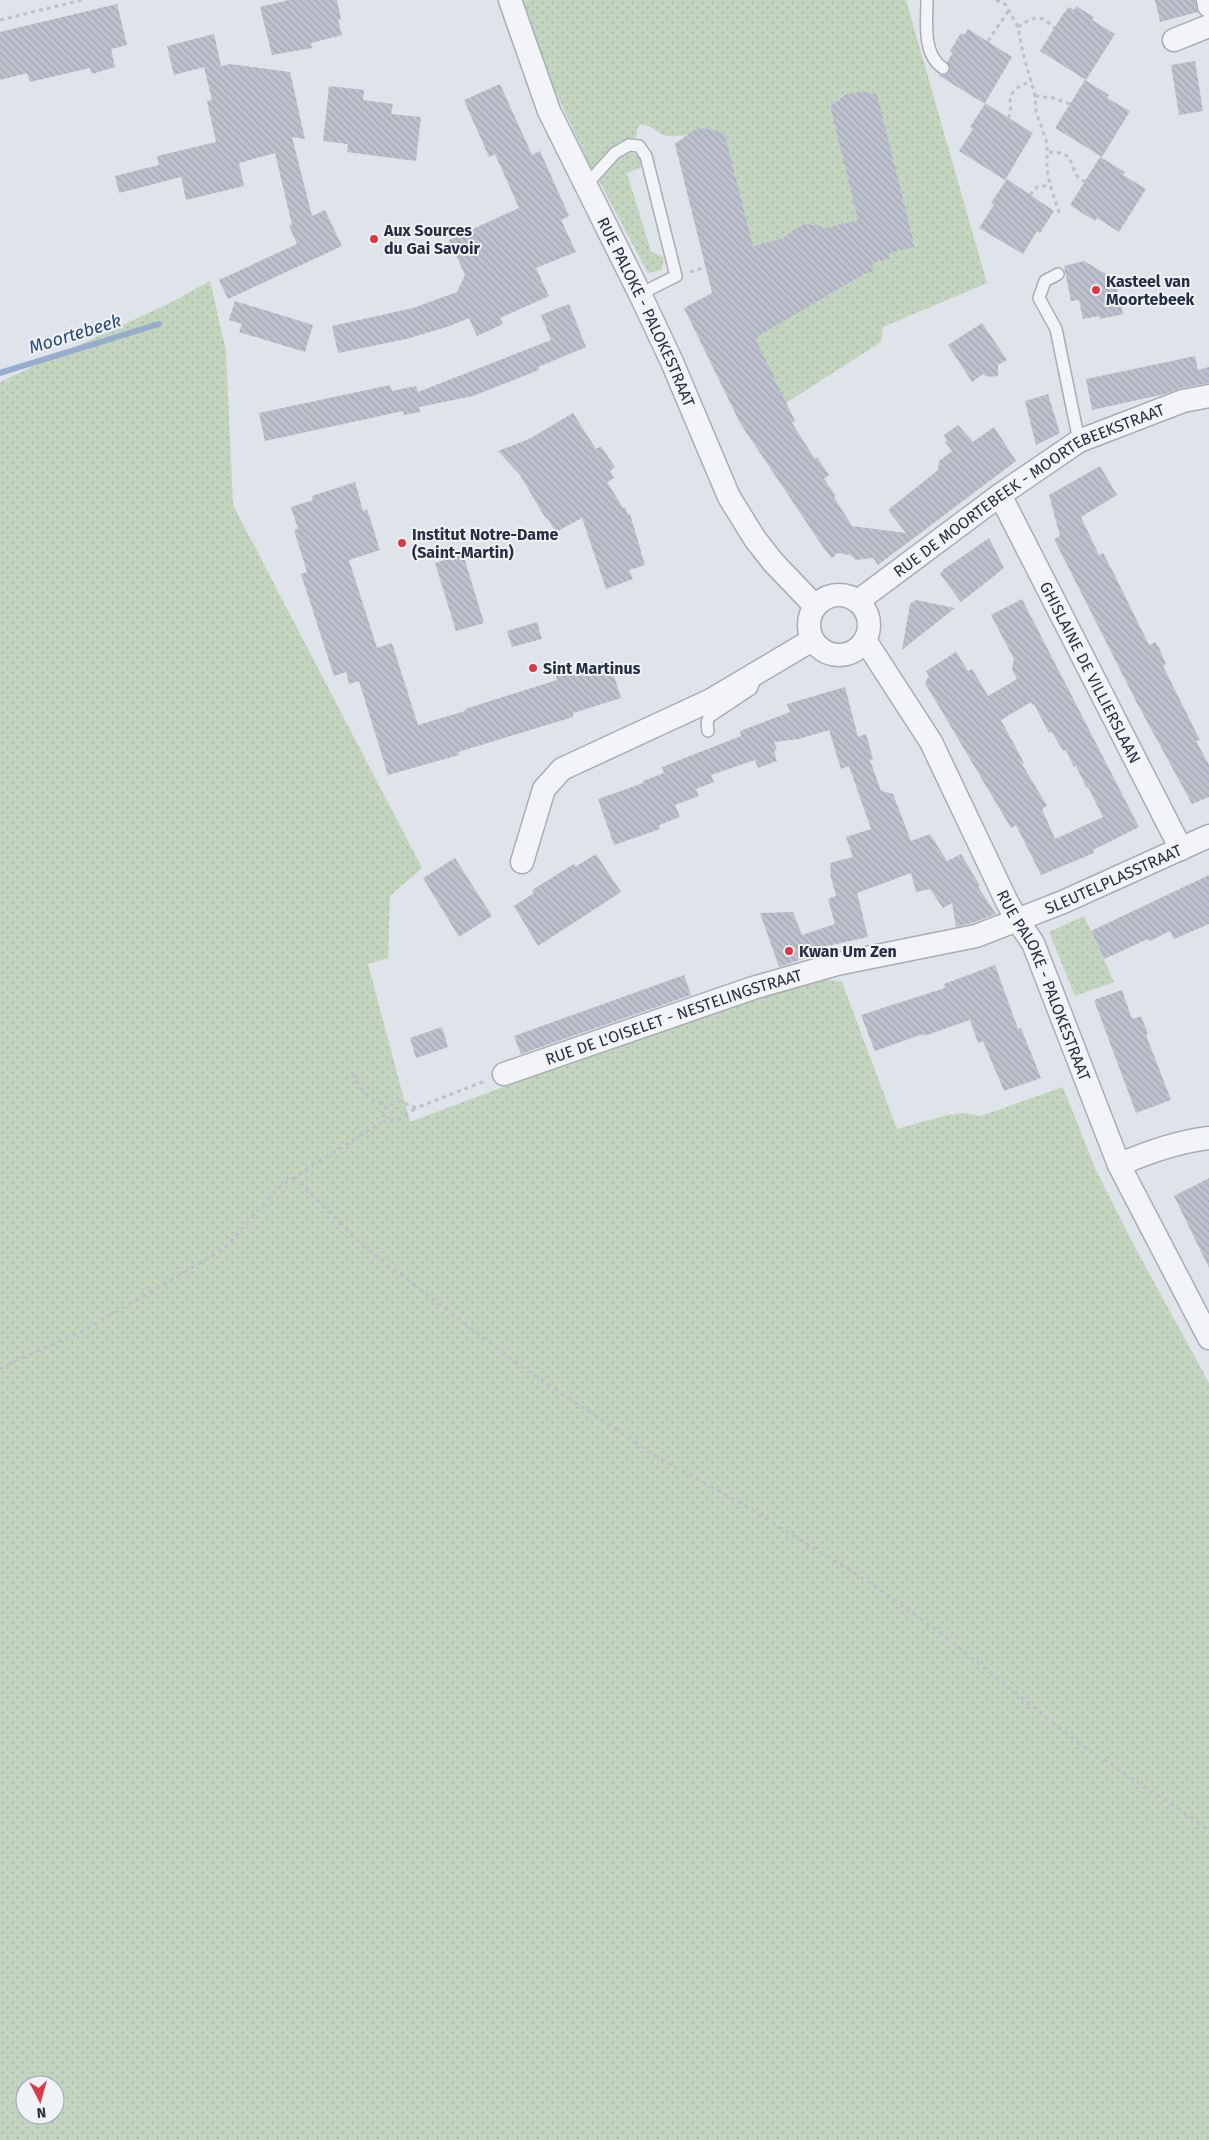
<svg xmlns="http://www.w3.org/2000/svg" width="1209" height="2140" font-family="'Fira Sans',sans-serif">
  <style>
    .green { fill: url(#green-dots); fill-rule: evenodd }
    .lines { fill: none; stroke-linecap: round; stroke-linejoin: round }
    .stream { stroke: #97adcd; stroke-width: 6 }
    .building { fill: url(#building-back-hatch); fill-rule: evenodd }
    .lane-casing { stroke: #a8adb8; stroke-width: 14 }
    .street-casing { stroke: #a8adb8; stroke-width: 25 }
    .path { stroke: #bdc1c9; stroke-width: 3; stroke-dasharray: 4 4; stroke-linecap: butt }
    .lane { stroke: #f2f4f8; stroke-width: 11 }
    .street { stroke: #f2f4f8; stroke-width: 22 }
    .poi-dot { fill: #da3946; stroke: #eff2f7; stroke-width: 2 }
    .labels { text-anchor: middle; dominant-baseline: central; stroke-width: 4; stroke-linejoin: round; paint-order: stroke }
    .poi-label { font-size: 16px; font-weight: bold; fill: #262f42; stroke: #eff2f7; text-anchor: start }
    .street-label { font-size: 16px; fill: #262f42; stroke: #eff2f7 }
    .water-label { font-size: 18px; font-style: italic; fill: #2d4a7a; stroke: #eff2f7 }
  </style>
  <defs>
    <pattern id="green-dots" width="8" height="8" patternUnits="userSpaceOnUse" patternTransform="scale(1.25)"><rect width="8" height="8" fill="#c3d4bf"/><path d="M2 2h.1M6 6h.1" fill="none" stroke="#a7b6a5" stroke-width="1.8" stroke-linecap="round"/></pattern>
    <pattern id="building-back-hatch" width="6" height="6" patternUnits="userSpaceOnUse" patternTransform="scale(1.25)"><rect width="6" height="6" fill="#bcc1cd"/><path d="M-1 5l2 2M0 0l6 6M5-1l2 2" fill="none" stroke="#a1a6b1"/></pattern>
  </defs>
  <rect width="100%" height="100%" fill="#dfe3ea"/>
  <!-- green -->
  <g class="green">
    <path d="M521 0H906L987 283 883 327 881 342 786 403 744 317 772 328 863 275 872 263 890 259 889 250 895 251 917 246 914 243 877 94C859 88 843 93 830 106L858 220 825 228 818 225 804 224 793 230 785 238 753 246 723 132 703 128 692 131 693 133C686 135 675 137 667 136 659 135 654 126 641 124L637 129 636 138C622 136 602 161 592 170L550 80Z"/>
    <polygon points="629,153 636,154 640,157 642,167 627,173 651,252 664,257 662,270 648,273 598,179 621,157"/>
    <path d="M210 281 226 351 233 505 422 868 390 896 388 958 368 964 410 1122 527 1078 786 988 824 979 842 982 897 1129 948 1115 963 1113 981 1116 1063 1087 1095 1168 1131 1240 1209 1383V2140H0V382L172 302ZM25 2085H55V2115H25Z"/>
    <polygon points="1084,916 1114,982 1075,996 1049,932"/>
  </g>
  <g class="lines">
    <!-- stream -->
    <polyline class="stream" points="0,373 159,324"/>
  </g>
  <!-- building -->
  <g class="building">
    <polygon points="289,0 337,0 341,19 338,20 342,35 311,43 312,48 272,55 260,7"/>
    <polygon points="1155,0 1195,0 1198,12 1160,22"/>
    <polygon points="117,4 127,45 111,49 115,67 92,74 90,68 30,82 27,73 0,80 0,32"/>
    <polygon points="1076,6 1094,17 1092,20 1115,34 1086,80 1040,51 1063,14 1069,7 1074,10"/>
    <polygon points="968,29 1012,57 985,103 1033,133 1005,180 959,151 973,129 970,127 985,104 938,75 945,75 949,73 950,66 947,62 953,53 950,51 961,33 964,35"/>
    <polygon points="214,34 221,66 230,64 290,72 305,139 292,137 312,216 325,210 342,246 228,299 219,280 297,244 289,226 292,225 275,153 239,163 244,186 186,200 181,177 119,193 115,176 159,165 157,156 216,142 207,101 212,100 204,67 174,75 167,46"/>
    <polygon points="1195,61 1203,111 1179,115 1171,65"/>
    <polygon points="1085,80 1109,95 1107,98 1130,111 1102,157 1055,128"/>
    <polygon points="500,84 532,155 540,151 569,216 561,220 576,252 536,268 549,296 500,318 503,324 477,336 469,318 447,327 406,339 338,353 332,326 413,308 457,292 465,275 449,240 519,208 495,154 489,157 464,100"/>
    <polygon points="329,86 364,90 363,100 393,104 391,114 421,117 416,161 347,152 348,144 323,141"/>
    <polygon points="863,91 877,94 915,247 889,253 890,259 872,263 874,271 866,273 755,338 795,421 792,423 815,459 817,457 829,475 824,479 836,496 834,497 852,526 906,533 888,510 938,470 939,461 952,451 945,442 947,441 944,435 958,425 973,442 994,427 1016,461 878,565 873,558 856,560 850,555 837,553 832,558 825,550 740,423 684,308 712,293 675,144 694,130 703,128 724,132 753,246 784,238 793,230 804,224 818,225 825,228 858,220 830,106 846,94"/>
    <polygon points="1100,157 1125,172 1123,175 1146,189 1119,232 1097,218 1095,221 1070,205"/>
    <polygon points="1007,179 1054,211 1040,233 1037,231 1023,254 979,228 994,205 991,203"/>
    <polygon points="1084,261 1111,277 1112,284 1116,283 1123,314 1100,319 1099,316 1083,319 1079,300 1071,301 1064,266"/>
    <polygon points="235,301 313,325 305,352 239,332 242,324 229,320"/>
    <polygon points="569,304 586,347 538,367 539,370 473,396 419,407 420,412 404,415 403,411 265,441 259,413 390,385 392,391 416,386 418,392 551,340 541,315"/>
    <polygon points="982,323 1007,360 998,365 998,376 988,377 983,374 972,382 948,345"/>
    <polygon points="1195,356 1198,370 1209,367 1209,383 1181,388 1165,394 1092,410 1086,379"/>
    <polygon points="1048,394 1060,433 1036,445 1025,401"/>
    <polygon points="573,413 596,449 601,446 615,467 610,471 614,478 607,482 623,508 625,507 628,515 630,514 645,565 629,570 633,579 606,589 582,518 556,532 547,518 546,519 520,475 498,451 529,439"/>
    <polygon points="1100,466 1117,495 1081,517 1099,555 1103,553 1113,572 1149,645 1155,642 1159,648 1166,664 1163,666 1200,740 1196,741 1209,765 1209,797 1192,804 1138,705 1054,539 1060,536 1049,495"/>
    <polygon points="355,482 363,511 367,509 380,550 349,560 377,648 392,643 418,725 465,711 465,709 557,680 556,676 609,660 621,698 573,713 573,717 458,752 459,755 388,775 359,681 349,684 346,672 334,676 301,574 307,572 294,530 298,529 291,507 313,500 312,496"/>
    <polygon points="989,538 1004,568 961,602 940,574 944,569"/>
    <polygon points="463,554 484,623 456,631 435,563"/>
    <path d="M1022 599 1139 827 1093 850 1094 853 1041 875 1016 825 1011 828 925 683 929 676 926 671 956 652 968 671 972 669 988 696 1017 679 1012 669 1014 659 991 615ZM1031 702 1032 705 1034 704 1049 733 1052 732 1063 751 1066 750 1074 767 1076 766 1087 788 1088 787 1103 817 1055 839 1042 809 1047 806 1022 764 1024 763 1001 720Z"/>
    <polygon points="916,600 955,608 902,650 910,604"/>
    <polygon points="537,622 542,639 512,647 507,631"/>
    <polygon points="845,687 858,737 866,734 873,759 870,760 881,791 893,794 911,841 930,834 947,861 961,854 980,886 978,887 996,914 972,923 956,927 952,903 943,908 930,889 916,892 911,873 857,893 868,937 827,946 828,950 779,967 760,913 793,912 802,935 835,924 828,899 836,896 830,874 831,874 830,863 853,857 846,837 871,829 849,766 841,769 829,730 799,739 774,742 777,750 774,751 777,761 758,768 755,760 711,775 714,782 696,789 699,796 675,805 680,817 659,825 660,829 614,845 598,799 643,783 643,781 664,773 662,767 741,736 740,731 790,712 787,704"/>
    <polygon points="596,854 621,892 538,946 514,906 534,893 532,890 574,864 575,867"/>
    <polygon points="455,858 492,916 459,937 423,878"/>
    <polygon points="1209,875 1209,924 1174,939 1170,931 1150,941 1148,939 1104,959 1091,931"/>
    <polygon points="995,965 1018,1029 1021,1028 1041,1078 1004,1091 983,1041 978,1043 970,1020 924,1036 923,1034 875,1051 861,1015 945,988 944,984"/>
    <polygon points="684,975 691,995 521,1054 514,1036"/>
    <polygon points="1122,990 1132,1019 1141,1016 1148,1034 1146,1035 1171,1100 1136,1113 1094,1000"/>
    <polygon points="442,1027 448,1047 416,1058 410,1038"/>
    <polygon points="1209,1178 1209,1268 1174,1196"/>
  </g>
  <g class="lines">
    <defs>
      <g id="lane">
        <path d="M927 0C927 22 922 54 943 68"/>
        <polyline points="586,185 615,153 629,145 639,146 646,156 676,276 640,294"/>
        <polyline points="1058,274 1045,281 1039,298 1056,329 1079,441"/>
        <polyline points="708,731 707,723 709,717 751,689 757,675"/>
      </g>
      <g id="street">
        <path id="s1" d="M510 0 549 111 640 294 672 362 729 497 755 539 773 562 815 606"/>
        <polyline points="1208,0 1209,6"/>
        <polyline points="1174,40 1209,26"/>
        <path id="s2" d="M1000 495 1181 849"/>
        <circle cx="839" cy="625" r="30"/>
        <path id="s3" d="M858 601 1000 495 1079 441 1183 401 1209 396"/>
        <path id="s4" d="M865 640 931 742 1006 900 1017 920 1033 943 1119 1165 1209 1338"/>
        <polyline points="522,862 544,789 562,769 711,700 812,640"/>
        <path id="s5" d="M504 1074 753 988 837 964 976 936 1063 902 1209 836"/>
        <path d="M1119 1165C1148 1152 1177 1142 1209 1138"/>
      </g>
    </defs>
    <!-- lane casing -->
    <use href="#lane" class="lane-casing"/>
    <!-- street casing -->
    <use href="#street" class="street-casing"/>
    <!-- path -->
    <g class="path">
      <polyline points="996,0 1005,4 1018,27 1022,49 1035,96 1036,112 1047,143 1047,170 1050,185 1060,215"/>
      <polyline points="0,20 82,0"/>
      <path d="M1018 27C1034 16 1041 14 1054 28"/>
      <polyline points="988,41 1009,10"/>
      <polyline points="1035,96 1053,98 1070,104"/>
      <path d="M1008 118C1012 112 1010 108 1010 102 1010 89 1022 85 1032 81"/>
      <polyline points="1049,152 1062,153 1069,157 1076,175 1085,182"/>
      <polyline points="1030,195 1037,187 1050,185"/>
      <polyline points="690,272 706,267"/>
      <path d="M353 1073C362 1092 366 1097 386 1106"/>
      <polyline points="382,1122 398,1120 416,1108"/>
      <polyline points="294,1177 363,1246 522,1367 659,1458 739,1502 872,1584 942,1634 1081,1745 1195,1820 1209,1832"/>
      <polyline points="0,1369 13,1362 81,1332 224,1249 279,1187 382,1122 386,1106 400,1101 416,1108 485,1081"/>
    </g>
    <!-- lane -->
    <use href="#lane" class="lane"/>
    <!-- street -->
    <use href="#street" class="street"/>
  </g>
  <!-- markers -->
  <g class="poi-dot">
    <circle cx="374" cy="239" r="5"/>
    <circle cx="1096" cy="290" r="5"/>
    <circle cx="402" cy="543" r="5"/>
    <circle cx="533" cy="668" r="5"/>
    <circle cx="789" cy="951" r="5"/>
  </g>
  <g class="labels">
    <!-- poi labels -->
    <g class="poi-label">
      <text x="384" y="230">Aux Sources<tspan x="384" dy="18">du Gai Savoir</tspan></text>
      <text x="1106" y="281">Kasteel van<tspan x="1106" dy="18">Moortebeek</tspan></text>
      <text x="412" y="534">Institut Notre-Dame<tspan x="412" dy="18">(Saint-Martin)</tspan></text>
      <text x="543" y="668">Sint Martinus</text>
      <text x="799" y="951">Kwan Um Zen</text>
    </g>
    <!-- street labels -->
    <g class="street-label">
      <text stroke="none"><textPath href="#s1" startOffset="341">RUE PALOKE - PALOKESTRAAT</textPath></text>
      <text stroke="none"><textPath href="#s3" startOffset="205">RUE DE MOORTEBEEK - MOORTEBEEKSTRAAT</textPath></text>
      <text stroke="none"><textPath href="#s2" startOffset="199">GHISLAINE DE VILLIERSLAAN</textPath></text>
      <text stroke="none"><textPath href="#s5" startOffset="641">SLEUTELPLASSTRAAT</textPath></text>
      <text stroke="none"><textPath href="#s4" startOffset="390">RUE PALOKE - PALOKESTRAAT</textPath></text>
      <text stroke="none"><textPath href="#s5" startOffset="179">RUE DE L'OISELET - NESTELINGSTRAAT</textPath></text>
    </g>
    <!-- water labels -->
    <g class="water-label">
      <text transform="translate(75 334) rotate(-17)">Moortebeek</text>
    </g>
  </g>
  <!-- north arrow -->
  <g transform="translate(40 2100) rotate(174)"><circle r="24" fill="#eff2f7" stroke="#9fa4af"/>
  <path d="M0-4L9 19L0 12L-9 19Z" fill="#da3946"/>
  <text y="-8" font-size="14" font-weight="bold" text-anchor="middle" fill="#262f42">N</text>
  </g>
</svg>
